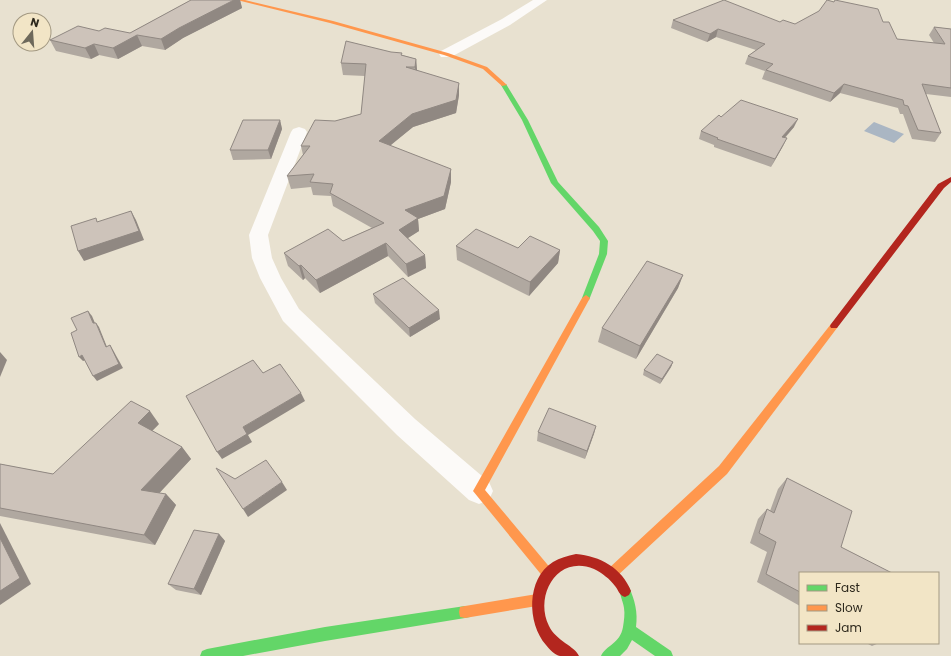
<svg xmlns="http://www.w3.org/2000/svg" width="951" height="656" viewBox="0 0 951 656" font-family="Poppins,sans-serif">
<rect width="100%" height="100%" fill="#e8e1d0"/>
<path fill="#aab6c3" d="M874 122 904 134 894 143 864 131Z"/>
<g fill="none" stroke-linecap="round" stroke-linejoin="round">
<g fill="#fcfaf8" fill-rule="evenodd">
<path d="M533 0H547L510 25 451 57H441L439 54 441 51 502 19Z"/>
<path d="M299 127 305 129 307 132 268 235 272 258 281 278 299 309 415 419 489 482 493 491 489 500 479 504 469 500 397 435 283 321 260 278 252 258 249 235 291 132 293 129Z"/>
</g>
<g fill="#63d668" fill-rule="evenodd">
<path d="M502 84H506L528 120 558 182 599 227 608 241 607 254 589 300 586 301 582 298 599 254 600 241 593 231 551 183 522 120 501 85Z"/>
<path d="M625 585 629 587C635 601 638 612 636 627L671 651 673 656H655L632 640 627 649 620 656H601C606 645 620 644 623 627 624 620 625 614 624 608 623 600 618 593 621 587Z"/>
<path d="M465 606 470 607 471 612 470 617 465 618 325 641 243 656H200L202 651 207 649 325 627Z"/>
</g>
<g fill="#ff974d" fill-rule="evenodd">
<path d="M237 0H245L333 21 448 53 487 67 507 85 502 86 483 69 444 55 330 23Z"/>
<path d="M586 295 590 298 485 490 552 570 554 574 552 578 548 580 544 578 473 491 582 298Z"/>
<path d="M834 323 837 324 838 326 837 328 727 474 616 577 612 579 608 577 606 573 608 569 719 466 831 324Z"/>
<path d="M537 594 541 596 543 600 541 604 537 606 465 618 460 617 459 612 460 607 465 606Z"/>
</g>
<g fill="#b3261e" fill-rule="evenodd">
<path d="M951 177V182L944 188 837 328H831L830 326 831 324 938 184Z"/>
<path d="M576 554C600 556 622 568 631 591L629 595 625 597C619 595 619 591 615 586 610 579 602 573 594 569 557 554 534 596 549 626 556 641 575 646 579 656 573 656 566 656 560 656 555 655 549 649 546 645 527 623 526 579 553 562 560 558 567 556 576 554Z"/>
</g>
</g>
<g fill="#b0a8a0">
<path d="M191 0H240L242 8 183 38 165 50 142 46 118 59 99 55 91 59 56 51 50 40 99 31 130 33Z"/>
<path d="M673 20 780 22 795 24 883 22 897 39 934 43 929 35 934 27 951 29V97L926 94 941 133 935 142 912 139 903 114H900L898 108 840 93 830 102 762 79 765 71 745 64 748 56 756 50 716 37 707 42 671 28Z"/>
<path d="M402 55 416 59 417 70 459 95 456 113 413 127 390 145 451 182 445 209 418 219 419 231 408 238 425 255 426 268 408 277 388 256 320 293 305 278 303 280 288 266 284 253 343 241 372 228 333 206 331 196 313 195 311 187 291 189 287 176 303 155 301 146 335 121 361 114 365 76 343 75 341 63Z"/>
<path d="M721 117 794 127 785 138 783 146 771 167 714 147V145L699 139 701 131Z"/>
<path d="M280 120 282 129 271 159 233 160 230 150Z"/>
<path d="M456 246 518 248 560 250 558 263 529 296 457 260Z"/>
<path d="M683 275 678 288 636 359 598 342 602 328Z"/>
<path d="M373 294 440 319 410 337 375 303Z"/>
<path d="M673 362 671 367 660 384 643 375 644 370Z"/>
<path d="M159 424 152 431 182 447 191 459 159 493 166 494 176 505 155 545 0 516V464L53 474Z"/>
<path d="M596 426 585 459 537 441 538 432Z"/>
<path d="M787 478 800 573V606L757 582 767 552 750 543 758 519 767 509 770 511 778 489Z"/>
<path d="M219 534 225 541 201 595 176 590 168 584Z"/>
<path d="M866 643H879L872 646Z"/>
</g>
<g fill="#908882">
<path d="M234 0H240L242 8 183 38 165 50 161 39 179 28Z"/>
<path d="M718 29 716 37 707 42 710 34Z"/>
<path d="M137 35 142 46 118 59 113 48Z"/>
<path d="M94 44 99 55 91 59 85 48Z"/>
<path d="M416 59 417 70 416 79 415 67Z"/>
<path d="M459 83V95L456 113 413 127 380 154 379 141 412 114Z"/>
<path d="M844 84 840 93 830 102 834 93Z"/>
<path d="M798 119 794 127 778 145 782 137Z"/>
<path d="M280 120 282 129 271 159 268 150Z"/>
<path d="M787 138 783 146 771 167 775 159Z"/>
<path d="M451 169V182L445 209 418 219 419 231 400 243 399 230 405 210Z"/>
<path d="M131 211 136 220 144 240 84 261 78 251Z"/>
<path d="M386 243 388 256 320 293 316 280Z"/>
<path d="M560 250 558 263 529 296 530 282Z"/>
<path d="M425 255 426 268 408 277 406 264Z"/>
<path d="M301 265 305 278 303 280 299 266Z"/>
<path d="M683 275 678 288 636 359 640 346Z"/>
<path d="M439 310 440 319 410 337 409 328Z"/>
<path d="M88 311 92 316 97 328 93 323Z"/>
<path d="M96 323 99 327 109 352 106 347Z"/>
<path d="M110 345 113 350 123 368 97 381 93 376Z"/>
<path d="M0 352 7 360 0 377Z"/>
<path d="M82 355 86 360 83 361 79 357Z"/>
<path d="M673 362 671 367 660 384 662 379Z"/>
<path d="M301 393 305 401 248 435 252 442 222 459 217 452 243 427Z"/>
<path d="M150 411 159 424 148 435 138 423Z"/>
<path d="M596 426 594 434 585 459 587 451Z"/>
<path d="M182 447 191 459 152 501 141 490Z"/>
<path d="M282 482 287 490 248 517 243 509Z"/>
<path d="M166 494 176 505 155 545 144 535Z"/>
<path d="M0 523 31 584 0 605Z"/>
<path d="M219 534 225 541 201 595 194 589Z"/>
</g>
<g fill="#cdc3ba" stroke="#908882">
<path d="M191 0H234L179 28 161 39 137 35 113 48 94 44 85 48 50 40 78 26 99 31 105 28 130 33Z"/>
<path d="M724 0 780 22 783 20 795 24 819 11 827 0 834 2 835 0 878 9 883 22H889L897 39 945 44 934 27 951 29V88L922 84 941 133 918 130 908 106 904 105 903 100 844 84 834 93 766 70 773 64 748 56 765 44 718 29 710 34 673 20Z"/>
<path d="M346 41 391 52 402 53 401 55 416 59 415 67H406L459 83 456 100 412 114 379 141 451 169 444 196 405 210 418 218 399 230 425 255 406 264 386 243 316 280 301 265 299 266 284 253 328 229 343 241 384 223 330 193 333 184 310 182 314 174 287 176 310 146H301L315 120 335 121 361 114 366 64 341 63Z"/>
<path d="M741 100 798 119 782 137 787 138 775 159 717 139 718 138 701 131 719 115 721 117Z"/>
<path d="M243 120H280L268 150H230Z"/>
<path d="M131 211 139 231 78 251 71 226 96 218 97 222Z"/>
<path d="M476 229 518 248 530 236 560 250 530 282 456 246Z"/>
<path d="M647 261 683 275 640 346 602 328Z"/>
<path d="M403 278 439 310 409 328 373 294Z"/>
<path d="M88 311 93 323H96L106 347 110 345 119 364 93 376 82 355 79 357 71 333 77 330 71 318Z"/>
<path d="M657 354 673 362 662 379 644 370Z"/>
<path d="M253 360 263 373 280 364 301 393 243 427 247 434 217 452 186 396Z"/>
<path d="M131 401 150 411 138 423 182 447 141 490 166 494 144 535 0 508V464L53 474Z"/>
<path d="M549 408 596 426 587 451 538 432Z"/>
<path d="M266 460 282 482 243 509 216 468 235 479Z"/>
<path d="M787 478 852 511 841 547 892 573H800V592L766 574 776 542 759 533 767 509 774 513Z"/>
<path d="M194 530 219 534 194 589 168 584Z"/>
<path d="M0 538 20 578 0 591Z"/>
</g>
<rect x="799" y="572" width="140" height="72" fill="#f2e5c6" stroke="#a39982"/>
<rect x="807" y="585" width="20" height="6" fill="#63d668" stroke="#a39982"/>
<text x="835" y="592" font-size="12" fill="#2d281c">Fast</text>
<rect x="807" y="605" width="20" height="6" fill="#ff974d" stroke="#a39982"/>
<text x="835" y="612" font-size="12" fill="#2d281c">Slow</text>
<rect x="807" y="625" width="20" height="6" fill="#b3261e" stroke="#a39982"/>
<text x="835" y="632" font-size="12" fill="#2d281c">Jam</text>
<g transform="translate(32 32) rotate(17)"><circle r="19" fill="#f2e5c6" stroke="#a39982"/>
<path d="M0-3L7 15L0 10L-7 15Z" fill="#6e695b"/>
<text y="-6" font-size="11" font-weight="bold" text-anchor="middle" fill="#2d281c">N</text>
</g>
</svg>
